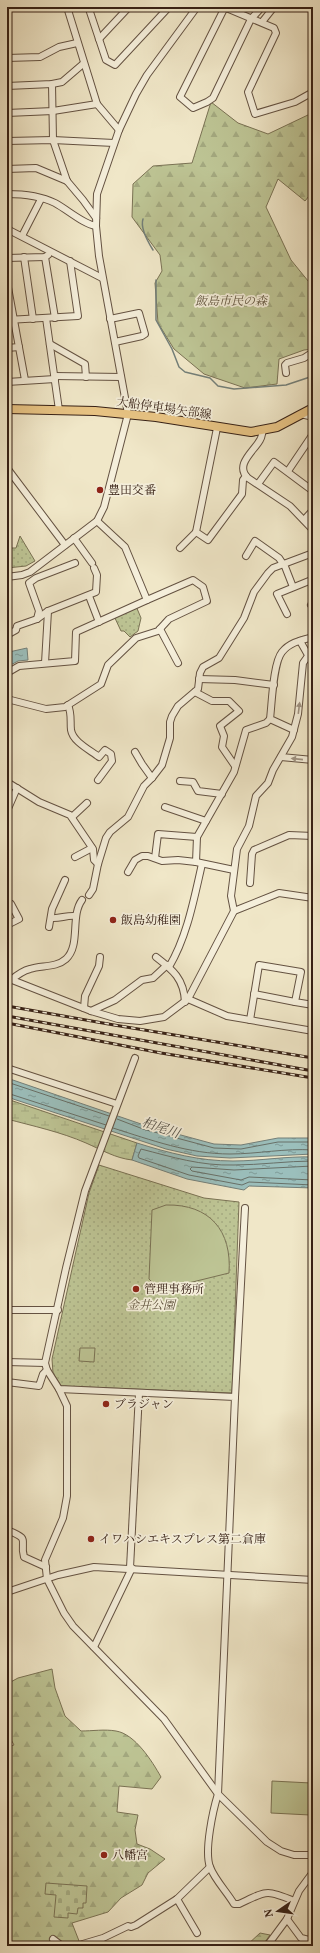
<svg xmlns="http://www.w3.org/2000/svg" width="320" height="1953" viewBox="0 0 320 1953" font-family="Vollkorn,'Noto Serif JP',serif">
<defs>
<pattern id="green-dots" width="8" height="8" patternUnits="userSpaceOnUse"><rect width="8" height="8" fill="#bdc494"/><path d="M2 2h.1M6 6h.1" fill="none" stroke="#a3a87f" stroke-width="1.8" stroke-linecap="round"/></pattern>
<pattern id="forest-firs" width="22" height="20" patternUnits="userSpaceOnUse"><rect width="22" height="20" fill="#bdc494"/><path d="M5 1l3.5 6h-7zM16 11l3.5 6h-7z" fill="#a3a87f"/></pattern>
<pattern id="wetland-marsh" width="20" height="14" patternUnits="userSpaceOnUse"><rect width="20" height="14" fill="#bdc494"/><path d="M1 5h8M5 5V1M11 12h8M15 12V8" fill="none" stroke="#a3a87f"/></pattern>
<pattern id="cemetery-stones" width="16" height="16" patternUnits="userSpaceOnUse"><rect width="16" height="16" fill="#bdc494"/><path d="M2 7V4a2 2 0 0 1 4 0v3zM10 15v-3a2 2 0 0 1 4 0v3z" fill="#a3a87f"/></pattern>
<pattern id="water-ripples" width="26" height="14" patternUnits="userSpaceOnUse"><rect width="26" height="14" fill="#9bbfbc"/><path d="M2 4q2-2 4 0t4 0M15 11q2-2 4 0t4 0" fill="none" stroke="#7f9b98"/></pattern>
</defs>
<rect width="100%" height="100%" fill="#f0e7c8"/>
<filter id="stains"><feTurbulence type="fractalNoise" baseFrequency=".005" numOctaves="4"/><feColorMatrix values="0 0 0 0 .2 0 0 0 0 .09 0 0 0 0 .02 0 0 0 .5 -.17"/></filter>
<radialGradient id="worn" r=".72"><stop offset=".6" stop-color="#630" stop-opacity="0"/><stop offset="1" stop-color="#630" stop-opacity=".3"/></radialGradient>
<g fill="url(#green-dots)" stroke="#7a7254">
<path d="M20 536 35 561 26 566 7 568V548H16Z"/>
<path d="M136 606 141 618 138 631 130 637 124 631H121L114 616Z"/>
<path d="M99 1165 204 1198 239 1202 232 1393 61 1386 53 1373 52 1359 89 1193Z"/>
</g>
<g fill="url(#forest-firs)" stroke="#7a7254">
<path d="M211 102 238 123 268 134 310 114 313 118V191L305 201 278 179 266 207 291 260 313 287V349L304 350 279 359 277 384 245 388 204 374 174 349 158 323 155 283 162 271 160 255 132 217 133 184 153 166 192 163Z"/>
<path d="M52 1669 55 1688 65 1716 81 1731C92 1731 105 1729 116 1731 135 1734 152 1761 161 1777L152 1789 119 1786 117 1812 138 1815 135 1830 137 1844 150 1849 165 1859 148 1873 142 1885 121 1898 108 1912 72 1923 81 1946H7V1747L14 1745 7 1732V1684L18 1678Z"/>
<path d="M260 1933 270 1935 262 1946H246Z"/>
</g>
<path fill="url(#wetland-marsh)" stroke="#7a7254" d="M7 1099 137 1143 132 1160C115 1158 102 1150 86 1143 61 1132 33 1126 7 1119Z"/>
<path fill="url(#cemetery-stones)" stroke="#7a7254" d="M46 1883 87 1886 86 1903H83V1908H78L77 1914 68 1913V1918L54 1917 56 1895 45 1894Z"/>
<g fill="#bdc494" stroke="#7a7254">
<path d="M166 1205C210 1204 232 1231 229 1273L160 1290 149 1279 152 1210Z"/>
<path d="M80 1348H95L94 1362 79 1361Z"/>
<path d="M272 1781 311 1783 310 1815 271 1813Z"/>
</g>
<g fill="url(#water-ripples)" stroke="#737f79">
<path d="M27 648 28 660 18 661 7 667V655L9 652Z"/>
<path d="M7 1078 144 1125 214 1144 241 1145 278 1138H313V1154L230 1158 197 1156 166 1149 7 1097Z"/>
<path d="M137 1143C169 1153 199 1161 233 1161 260 1161 286 1156 313 1157V1188L249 1186 244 1190 187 1179 132 1160Z"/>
</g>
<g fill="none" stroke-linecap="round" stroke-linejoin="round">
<g stroke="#687068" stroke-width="1">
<path d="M7 1082 109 1116"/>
<path d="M7 1093 106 1125"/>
<path d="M117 1119 143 1129 214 1148 241 1149 278 1142H313"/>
<path d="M113 1128C151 1140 189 1154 230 1154 258 1154 285 1148 313 1150"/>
<path d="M313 1161C287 1161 260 1165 234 1165 201 1166 172 1157 141 1149L138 1156 139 1158 189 1175 242 1185 249 1182 313 1185"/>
<path d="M313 1166 234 1170 192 1167 190 1169 192 1171 241 1180 249 1177 313 1180"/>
</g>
<g stroke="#737f79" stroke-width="1.5">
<path d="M143 219C140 228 148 242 153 250"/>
<path d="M156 280V320L172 349 179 367 185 372 210 378 218 386 234 389 286 385 313 376"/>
</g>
<g stroke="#645242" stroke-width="8">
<g id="minor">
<path d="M67 7 97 104 119 130"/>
<path d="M90 7 89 9 106 60 115 65 169 7"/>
<path d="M224 7 274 28 276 33 248 92 255 114 295 102 313 92"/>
<path d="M225 7 180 97 193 108 207 102 213 98 251 19 262 7"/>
<path d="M262 22 274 7"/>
<path d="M99 39 129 7"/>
<path d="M7 58 40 57 59 47 77 43"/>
<path d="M52 84 53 140 67 181 83 200 96 218"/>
<path d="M7 86 52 84 62 82 83 64"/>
<path d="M7 113 53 111 97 104"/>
<path d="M7 141 53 140 114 143"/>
<path d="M7 169 36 168 67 181"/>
<path d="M7 194C23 194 41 196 55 203 68 210 83 224 96 226"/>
<path d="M7 229 102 278"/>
<path d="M22 236 41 199"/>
<path d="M24 257 33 319"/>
<path d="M45 257 55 318"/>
<path d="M7 258 45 257 48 255"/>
<path d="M7 282 25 380"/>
<path d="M46 318 59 410"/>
<path d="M110 319 139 313 145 334 142 336 115 342"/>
<path d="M7 320 78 316 70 261"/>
<path d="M50 344 85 364 86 377"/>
<path d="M7 348 19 347"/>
<path d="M286 373 285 365 287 363 304 358 313 352"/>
<path d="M55 376 121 377"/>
<path d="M7 382 55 379"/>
<path d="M301 414 313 417"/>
<path d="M217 428 196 532 208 540 242 494 243 480 246 476"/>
<path d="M263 430C262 433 262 437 260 440 254 451 234 465 248 478L290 506 313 530"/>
<path d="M7 468 65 545"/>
<path d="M288 471 313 434"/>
<path d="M258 484 274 462 313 491"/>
<path d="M304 520 313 510"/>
<path d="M74 538 92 563"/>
<path d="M180 548 196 532"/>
<path d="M246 556 255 541 279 558 283 564"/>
<path d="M284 564 293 587"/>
<path d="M7 577 22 575 30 572 97 521 104 507 128 414 99 256 96 226 97 194 119 130 136 94 147 75 197 7"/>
<path d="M89 596 99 622"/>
<path d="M311 605 313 607"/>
<path d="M287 614 277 594 309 581"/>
<path d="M37 619 39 611 29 583 36 578 75 563"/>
<path d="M160 629 178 663"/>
<path d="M7 635 16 630 17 626 37 619 48 611 96 592 97 575 94 568"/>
<path d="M300 641 308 655"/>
<path d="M45 663 48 611"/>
<path d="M7 673 19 666 75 661 76 632 147 600"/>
<path d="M199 679 235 680 274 685"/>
<path d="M195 692 212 701H229L239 711 220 726 224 736 222 747 235 766"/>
<path d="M7 699 46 709 65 707 101 684 108 665 136 638 158 631 169 619 207 601 203 587 193 580 147 600 125 547 97 521"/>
<path d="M68 705C72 714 70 721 71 730 73 742 90 750 99 757L105 750 111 754 112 761 98 780"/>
<path d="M294 730 270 719C272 703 273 663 282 652 290 642 302 640 313 637"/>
<path d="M135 752 142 764 152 778"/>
<path d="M281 757 313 760"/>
<path d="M180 781 193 782 198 791 222 794"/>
<path d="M7 782 39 802 70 815 93 849 94 860 98 864"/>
<path d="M165 807 206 821"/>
<path d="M7 811 17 788"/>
<path d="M72 817 87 803"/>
<path d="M75 857 92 848"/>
<path d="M155 858 158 834 197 837"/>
<path d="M196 862 197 837 234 772 246 730 266 723 270 719"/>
<path d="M128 872 135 860 142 856H148L162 861 178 860 196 862 234 870"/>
<path d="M250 883 252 854 254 850 289 835 313 836"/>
<path d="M89 895 93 889 98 864 106 838 110 832 128 817 144 786 152 778 162 765 170 738V722L172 716 178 706 198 689 200 673 203 667 219 658 244 618 254 592 268 573 273 568 313 553"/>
<path d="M234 911 279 893 313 898"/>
<path d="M51 918C60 919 66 915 76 916"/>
<path d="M7 925 19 919 11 904"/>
<path d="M49 927 52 909 65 880"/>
<path d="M156 957C173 970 184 979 185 1002"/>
<path d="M169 967C187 937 194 899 202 864"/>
<path d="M7 978 91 1011 118 1019 140 1021 164 1017 188 999 234 911 231 896 237 849 249 826 256 796 268 783 273 770 292 737 298 714 303 663 313 649"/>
<path d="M11 980C17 975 22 971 30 969 41 965 56 968 66 959 81 945 70 916 82 900"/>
<path d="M254 994 295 1002"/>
<path d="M188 999 227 1016 313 1031"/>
<path d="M84 1008 85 996 99 966 100 957"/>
<path d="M91 1011 115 1000 142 980 153 978 167 965"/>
<path d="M250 1020 259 965 301 972 295 1002 313 1005"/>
<path d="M135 1058 85 1191 66 1268 45 1363 47 1370 59 1389 235 1397 218 1794C213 1810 204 1851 210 1867 215 1880 227 1892 234 1904H239C267 1891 265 1889 294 1901"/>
<path d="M7 1068 117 1104"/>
<path d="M7 1310H58"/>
<path d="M7 1362 45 1363"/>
<path d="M7 1382 39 1386 43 1374 47 1370"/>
<path d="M59 1389 67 1406V1496L63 1518 45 1560 47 1579 64 1613 73 1626 164 1719 218 1794 267 1842 281 1851 294 1855H313"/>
<path d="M235 1397 245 1208"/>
<path d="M7 1530C32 1540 19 1539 24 1557L46 1567"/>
<path d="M130 1568 139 1393"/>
<path d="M7 1592 58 1575 94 1567 313 1580"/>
<path d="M94 1647 132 1568"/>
<path d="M177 1899 197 1933"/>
<path d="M287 1919 301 1938 313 1941"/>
<path d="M53 1939 62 1946"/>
<path d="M76 1946 103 1938 128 1926 131 1927 136 1925 177 1899 210 1867"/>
<path d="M267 1946 287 1919 299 1891 313 1872"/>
</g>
</g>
<g stroke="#362015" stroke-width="10">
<path id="major" d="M7 409 95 411 156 417 251 432 277 427 313 408"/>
</g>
<use href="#minor" stroke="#f5efdb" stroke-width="6"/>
<use href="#major" stroke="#e8c484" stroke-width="8"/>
<g stroke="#362015" stroke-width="3">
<g id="rail">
<path d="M7 1006 114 1025 313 1058"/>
<path d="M7 1016 313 1071"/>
<path d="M7 1023 161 1053 313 1078"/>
</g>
</g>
<use href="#rail" stroke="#f5efdb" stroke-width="1.5" stroke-dasharray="4.5" stroke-linecap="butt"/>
</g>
<defs><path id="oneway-solid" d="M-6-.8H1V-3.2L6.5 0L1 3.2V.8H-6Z"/></defs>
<g fill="#9f9282">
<use href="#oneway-solid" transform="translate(299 708) rotate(-83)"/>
<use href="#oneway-solid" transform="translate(297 759) rotate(-174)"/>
</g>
<g fill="#8f2418" stroke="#f5efdb" stroke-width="1.5">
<circle cx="100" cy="490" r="4"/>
<circle cx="113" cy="920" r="4"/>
<circle cx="136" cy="1289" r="4"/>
<circle cx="106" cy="1404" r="4"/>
<circle cx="91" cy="1539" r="4"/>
<circle cx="104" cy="1855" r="4"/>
</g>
<g text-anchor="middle" stroke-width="3.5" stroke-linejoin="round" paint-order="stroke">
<g font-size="12" font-style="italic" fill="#5e513b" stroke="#f5efdb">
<text x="231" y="305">飯島市民の森</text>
<text x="151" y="1309">金井公園</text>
</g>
<g font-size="12" fill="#362015" stroke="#f5efdb">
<text transform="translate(164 408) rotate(8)" y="4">大船停車場矢部線</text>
</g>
<g font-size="12" fill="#362015" stroke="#f5efdb" text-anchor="start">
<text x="108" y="494">豊田交番</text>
<text x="121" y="924">飯島幼稚園</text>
<text x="144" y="1293">管理事務所</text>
<text x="114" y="1408">ブラジャン</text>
<text x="99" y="1543">イワハシエキスプレス第二倉庫</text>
<text x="112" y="1859">八幡宮</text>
</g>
<g font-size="13" font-style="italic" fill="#545047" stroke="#f5efdb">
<text transform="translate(161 1127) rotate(19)" y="5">柏尾川</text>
</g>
</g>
<rect width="320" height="1953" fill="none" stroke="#f0e7c8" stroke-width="24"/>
<rect x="8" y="8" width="304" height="1937" fill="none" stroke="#362015" stroke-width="2"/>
<rect x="12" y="12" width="296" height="1929" fill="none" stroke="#362015"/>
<g transform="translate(278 1911) rotate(257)" stroke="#f5efdb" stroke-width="3" paint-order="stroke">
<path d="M0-3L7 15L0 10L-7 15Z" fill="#362015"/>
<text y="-6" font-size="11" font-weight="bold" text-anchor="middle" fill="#362015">N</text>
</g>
<rect width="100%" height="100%" filter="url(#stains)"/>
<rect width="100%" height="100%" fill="url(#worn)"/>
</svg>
